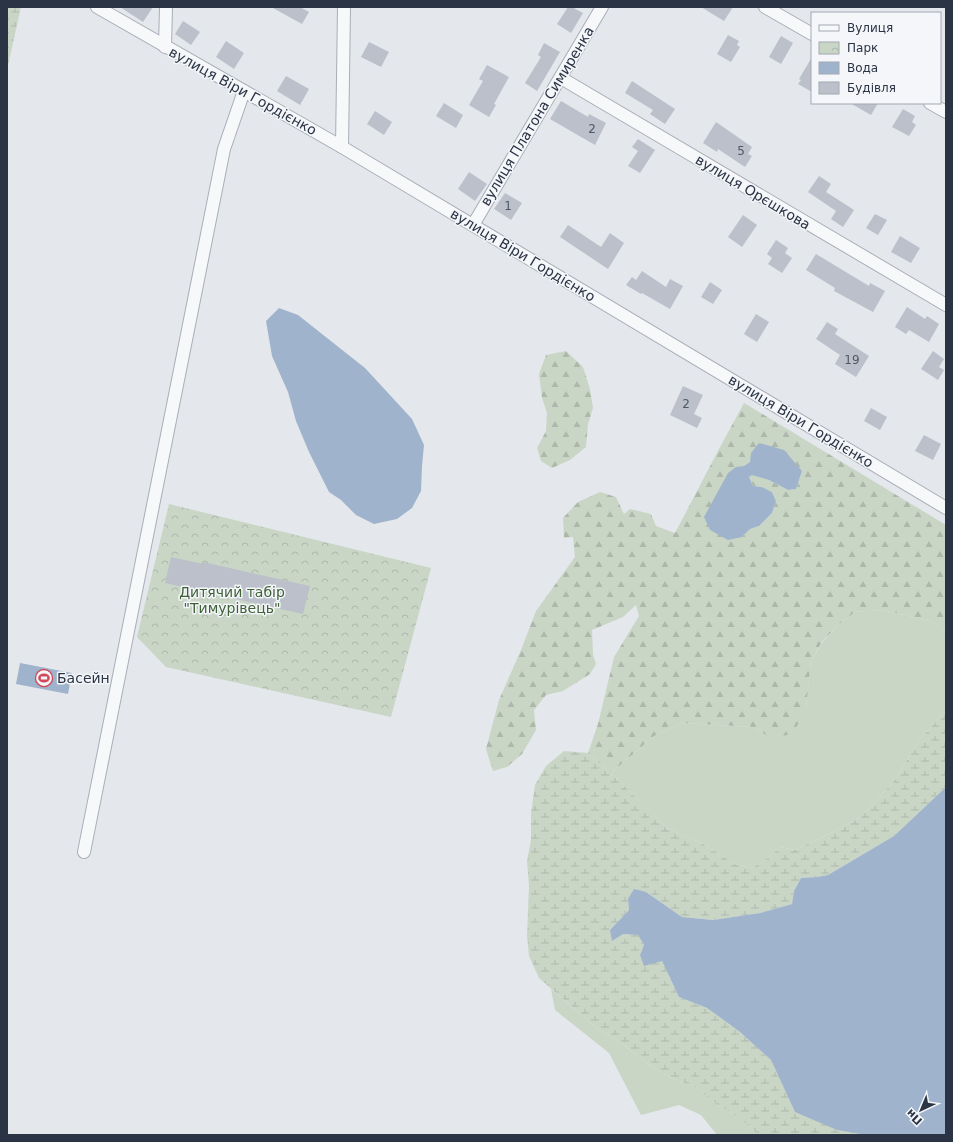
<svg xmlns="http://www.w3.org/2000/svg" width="953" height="1142" viewBox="0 0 953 1142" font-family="'DejaVu Sans',sans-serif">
<defs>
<pattern id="forest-firs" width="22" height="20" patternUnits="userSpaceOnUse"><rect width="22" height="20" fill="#c9d6c5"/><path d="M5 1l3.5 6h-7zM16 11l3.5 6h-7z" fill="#adb8ab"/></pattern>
<pattern id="wetland-marsh" width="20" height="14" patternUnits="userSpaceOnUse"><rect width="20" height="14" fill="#c9d6c5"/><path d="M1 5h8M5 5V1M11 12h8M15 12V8" fill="none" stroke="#adb8ab"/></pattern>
<pattern id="park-crowns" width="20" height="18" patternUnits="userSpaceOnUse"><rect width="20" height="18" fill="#c9d6c5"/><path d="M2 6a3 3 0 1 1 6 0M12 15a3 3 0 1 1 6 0" fill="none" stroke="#adb8ab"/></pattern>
</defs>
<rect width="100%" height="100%" fill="#e4e7ec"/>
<g fill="#c9d6c5">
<path d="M883 610 930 621 946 631V713L943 714 919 740 895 780 861 817 839 829 795 850 781 847 765 860 752 868 734 864 718 853 701 843 667 828 611 773 654 736 682 723 754 727 770 738 806 709 811 661 822 643 838 625 855 612Z"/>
<path d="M551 989 595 1027 619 1041 648 1064 671 1078 696 1087 716 1104 741 1119 758 1135H717L701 1115 679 1105 641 1115 609 1053 555 1010Z"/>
</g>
<g fill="url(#forest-firs)" fill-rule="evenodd">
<path d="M566 351 583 367 590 389 593 408 588 424 586 447 570 460 552 468 541 461 537 448 546 431 547 413 542 398 539 374 546 355Z"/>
<path d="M744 403 946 525V631L930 621 883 610 855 612 838 625 822 642 811 661 806 709 797 726 787 735 770 738 754 727 682 723 654 736 611 773 588 753 598 724 614 657 639 616 636 605 623 617 592 630 593 655 596 664 590 674 563 691 546 695 534 710 536 730 522 754 507 767 493 771 486 749 499 700 521 650 536 611 575 557 573 537 564 538 563 518 578 502 600 492 616 497 624 514 630 509 651 514 656 526 675 533 719 449ZM752 453 802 471 796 489 788 490 769 480 752 474 749 477 753 486 762 487 772 492 776 501 772 513 759 526 750 529 742 537 744 466 750 462Z"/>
</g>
<g fill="url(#wetland-marsh)">
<path d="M7 7H21L7 70Z"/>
<path d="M946 713V787L894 836 828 875 817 877 801 878 794 891 792 904 760 913 713 920 682 917 646 892 628 899 629 910 610 930 623 934 638 935 644 945 640 955 662 961 679 997 707 1008 740 1032 771 1060 795 1112 867 1135H758L741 1119 716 1104 696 1087 671 1078 648 1064 619 1041 595 1027 539 978 529 956 527 936 529 886 527 861 531 840V813L535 785 546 766 564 751 588 753 611 773 667 828 701 843 718 853 734 864 752 868 765 860 781 847 795 850 839 829 861 817 895 780 919 740 943 714Z"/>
</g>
<path fill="url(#park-crowns)" d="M169 504 431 568 391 717 166 667 137 637Z"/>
<g fill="#9fb4cc">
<path d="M279 308 298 315 365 368 412 419 424 445 422 466 421 491 412 508 397 519 374 524 356 515 341 500 329 492 309 452 296 421 288 392 272 356 266 321Z"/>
<path d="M759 443 784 450 802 471 796 489 788 490 769 480 752 475 749 477 753 486 762 487 772 492 776 501 772 513 759 526 750 529 742 537 728 540 710 530 704 517 728 473 736 467 744 466 750 462 751 453Z"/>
<path d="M20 663 72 673 68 694 16 684Z"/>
<path d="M946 787V1135H867L837 1130 795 1112 771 1060 740 1032 707 1008 679 997 662 961 644 966 640 955 644 945 638 935 623 934 612 941 610 930 629 910 628 899 634 889 646 892 682 917 713 920 760 913 792 904 794 891 801 878 817 877 828 875 894 836Z"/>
</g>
<g fill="#bbc0ca">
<path d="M120 7H153L143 22Z"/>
<path d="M271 7H300L309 12 302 24Z"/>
<path d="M568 7H572L583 13 571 33 557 24Z"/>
<path d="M701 7H733L724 21Z"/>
<path d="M183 21 200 32 191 45 175 34Z"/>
<path d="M728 35 739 41 737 45 740 47 731 62 717 54Z"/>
<path d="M781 36 793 43 781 64 769 57Z"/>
<path d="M226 41 244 53 234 69 216 57Z"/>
<path d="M369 42 389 52 381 67 361 57Z"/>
<path d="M544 43 560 52 537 91 525 83 541 57 538 55Z"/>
<path d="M812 57V92L798 84 801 80 799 79Z"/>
<path d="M487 65 509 77 494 104 496 105 489 117 469 105 483 81 479 79Z"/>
<path d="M286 76 309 89 300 105 277 91Z"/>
<path d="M632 81 675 109 665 124 650 114 653 110 625 93Z"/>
<path d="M561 101 588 117 589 114 606 123 595 145 550 119Z"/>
<path d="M444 103 463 115 456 128 436 116Z"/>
<path d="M850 103H878L871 115Z"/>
<path d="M903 109 915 116 912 122 916 125 909 136 892 127Z"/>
<path d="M375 111 392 122 384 135 367 124Z"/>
<path d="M716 122 752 147 748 154 752 156 745 167 718 149 717 152 703 143Z"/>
<path d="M638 139 655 150 640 173 628 166 638 151 632 147Z"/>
<path d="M469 172 487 184 475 201 458 189Z"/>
<path d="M819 176 831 184 826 192 854 210 843 227 831 219 836 211 808 192Z"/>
<path d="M505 193 522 203 511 220 494 209Z"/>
<path d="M875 214 887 220 878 235 866 228Z"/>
<path d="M743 215 757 225 742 247 728 237Z"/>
<path d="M568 225 601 247 610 233 624 243 608 269 560 237Z"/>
<path d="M900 236 920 248 911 263 891 252Z"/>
<path d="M776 240 788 248 785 253 792 258 782 273 768 264 772 258 767 254Z"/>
<path d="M816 254 869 286 870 283 885 291 873 312 834 291 835 288 806 270Z"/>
<path d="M642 271 666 287 670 279 683 286 670 309 642 293 641 294 626 285 632 277 636 280Z"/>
<path d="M710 282 722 290 713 304 701 297Z"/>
<path d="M907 307 925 319 927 316 939 324 929 342 909 330 906 334 895 327Z"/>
<path d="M756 314 769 322 757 342 744 334Z"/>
<path d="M827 322 838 329 835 334 869 356 856 377 835 364 840 355 816 339Z"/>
<path d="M933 351 944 359 939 367 944 370 938 380 921 369Z"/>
<path d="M683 386 703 395 694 414 702 418 697 428 670 415Z"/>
<path d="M871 408 887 417 880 430 864 421Z"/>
<path d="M924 435 941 444 933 460 915 451Z"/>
<path d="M171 557 203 564V562L310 586 303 614 165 583Z"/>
</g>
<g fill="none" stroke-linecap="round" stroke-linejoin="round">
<g stroke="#a9aeb7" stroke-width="14">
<g id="minor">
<path d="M97 7 342 147 946 508"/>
<path d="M765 7 812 34"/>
<path d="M165 47 166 7"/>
<path d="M561 78 946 305"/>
<path d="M930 103 946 112"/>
<path d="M342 147 344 7"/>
<path d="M473 225 602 7"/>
<path d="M84 852 224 149 244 91"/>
</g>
</g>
<use href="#minor" stroke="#f7f8fa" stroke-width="12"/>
</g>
<defs>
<g id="stadium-ring" transform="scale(0.9)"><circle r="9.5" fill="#f4f6f9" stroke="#d1495b" stroke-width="1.5"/><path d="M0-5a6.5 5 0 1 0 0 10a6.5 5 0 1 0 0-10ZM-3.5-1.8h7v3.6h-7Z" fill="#d1495b"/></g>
</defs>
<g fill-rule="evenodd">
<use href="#stadium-ring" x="44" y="678"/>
</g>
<g text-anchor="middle" stroke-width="3" stroke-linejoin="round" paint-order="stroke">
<g font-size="12" fill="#4f5766">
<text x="592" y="133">2</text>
<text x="741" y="155">5</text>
<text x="508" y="210">1</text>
<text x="852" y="364">19</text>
<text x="686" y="408">2</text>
</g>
<g font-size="14" fill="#2b3445" stroke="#f4f6f9">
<text transform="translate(243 91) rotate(29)" y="5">вулиця Віри Гордієнко</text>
<text transform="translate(537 116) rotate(-59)" y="5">вулиця Платона Симиренка</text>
<text transform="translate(753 192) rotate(31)" y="5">вулиця Орєшкова</text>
<text transform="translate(523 255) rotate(31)" y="5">вулиця Віри Гордієнко</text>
<text transform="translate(801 421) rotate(31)" y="5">вулиця Віри Гордієнко</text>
</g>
<g font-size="14" fill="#3f6138" stroke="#f4f6f9">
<text x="232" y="597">Дитячий табір<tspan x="232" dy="16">"Тимурівець"</tspan></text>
</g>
<g font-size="14" fill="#2b3445" stroke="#f4f6f9" text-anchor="start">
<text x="57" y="683">Басейн</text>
</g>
</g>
<rect width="953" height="1142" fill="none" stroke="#2b3445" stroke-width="16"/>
<rect x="811" y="12" width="130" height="92" fill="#f4f6f9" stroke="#a4a8b1"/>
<rect x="819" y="25" width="20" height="6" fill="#f7f8fa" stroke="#a4a8b1"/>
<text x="847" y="32" font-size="12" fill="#2b3445">Вулиця</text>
<rect x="819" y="42" width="20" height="12" fill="url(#park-crowns)" stroke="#a4a8b1"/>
<text x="847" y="52" font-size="12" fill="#2b3445">Парк</text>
<rect x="819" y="62" width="20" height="12" fill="#9fb4cc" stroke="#a4a8b1"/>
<text x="847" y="72" font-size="12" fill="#2b3445">Вода</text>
<rect x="819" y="82" width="20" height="12" fill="#bbc0ca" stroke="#a4a8b1"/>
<text x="847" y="92" font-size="12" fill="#2b3445">Будівля</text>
<g transform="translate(921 1110) rotate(224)" stroke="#f4f6f9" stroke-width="3" paint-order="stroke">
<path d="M0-3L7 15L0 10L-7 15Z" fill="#2b3445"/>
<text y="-6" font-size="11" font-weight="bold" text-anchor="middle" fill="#2b3445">Пн</text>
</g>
</svg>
